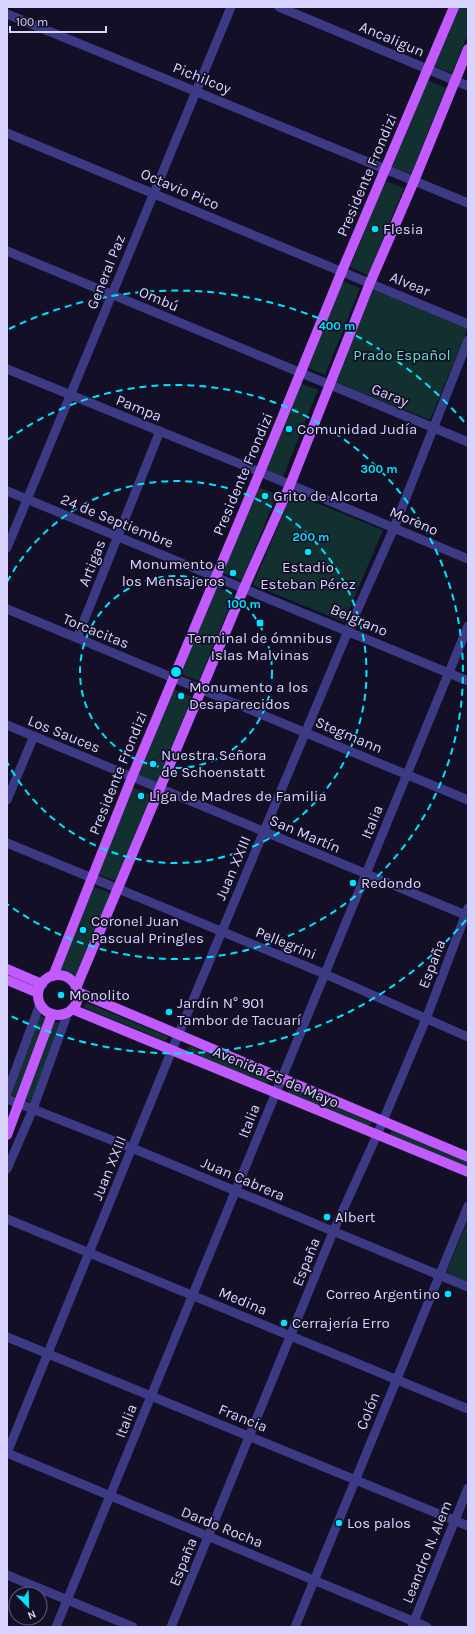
<svg xmlns="http://www.w3.org/2000/svg" width="475" height="1634" viewBox="0 0 475 1634" font-family="Karla,sans-serif">
<rect width="100%" height="100%" fill="#130f26"/>
<g fill="#12302f">
<path d="M458 7H468V34L452 73 434 66Z"/>
<path d="M428 80 446 88 411 174 392 167Z"/>
<path d="M385 181 404 188 368 275 350 267Z"/>
<path d="M342 281 360 288 325 375 307 367Z"/>
<path d="M373 290 468 328 430 420 335 382Z"/>
<path d="M300 383 318 390 283 477 265 469Z"/>
<path d="M258 487 277 494 242 581 223 573Z"/>
<path d="M292 493 383 530 344 622 253 585Z"/>
<path d="M215 587 234 595 199 681 180 674Z"/>
<path d="M173 689 192 697 157 783 138 776Z"/>
<path d="M132 787 151 795 116 881 97 874Z"/>
<path d="M92 886 111 893 75 980 57 972Z"/>
<path d="M87 1003 167 1036 168 1038 165 1041 85 1008 84 1006Z"/>
<path d="M40 1016 46 1018 17 1097 11 1095Z"/>
<path d="M53 1021 59 1023 31 1102 24 1100Z"/>
<path d="M190 1046 269 1079 271 1081 267 1084 187 1051V1049Z"/>
<path d="M291 1088 370 1121 372 1123 368 1126 288 1093V1091Z"/>
<path d="M393 1130 468 1161V1167L391 1135 390 1133Z"/>
<path d="M468 1220V1284L446 1273Z"/>
</g>
<g fill="none" stroke-linecap="round" stroke-linejoin="round">
<g stroke="#3d3a85" stroke-width="9">
<path d="M279 7 468 86"/>
<path d="M7 14 468 203"/>
<path d="M7 133 468 324"/>
<path d="M7 251 468 442"/>
<path d="M7 369 260 472 468 559"/>
<path d="M7 491 468 681"/>
<path d="M7 548 231 7"/>
<path d="M7 609 468 800"/>
<path d="M77 638 160 431"/>
<path d="M7 725 468 916"/>
<path d="M7 800 34 736"/>
<path d="M7 843 325 974 468 1037"/>
<path d="M7 1093 40 1004"/>
<path d="M7 1099 132 1148 468 1287"/>
<path d="M7 1169 33 1109 68 1012"/>
<path d="M7 1219 468 1409"/>
<path d="M7 1337 468 1526"/>
<path d="M7 1453 172 1050 348 631 394 528 468 340"/>
<path d="M7 1453 427 1627"/>
<path d="M7 1575 133 1627"/>
<path d="M412 1626 468 1488"/>
<path d="M56 1627 468 626"/>
<path d="M171 1627 333 1232 377 1135 426 1019 468 908"/>
<path d="M295 1627 468 1206"/>
</g>
<g stroke="#c25bff" stroke-width="10">
<path d="M7 969 42 984"/>
<circle cx="58" cy="995" r="20"/>
<path d="M53 976 132 777 260 472 342 271 454 7"/>
<path d="M7 980 38 993"/>
<path d="M76 988 244 588 290 485 370 283 414 181 468 49"/>
<path d="M78 992 468 1157"/>
<path d="M72 1009 468 1172"/>
<path d="M7 1135 52 1014"/>
</g>
</g>
<g fill="none" stroke="#00e5ff" stroke-width="2" stroke-dasharray="7 5">
<circle cx="176" cy="672" r="96"/>
<path d="M7 582A191 191 0 1 1 7 762"/>
<path d="M7 440A287 287 0 1 1 7 904"/>
<path d="M466 920A382 382 0 0 1 9 1015M9 329A382 382 0 0 1 466 424"/>
</g>
<g fill="#00e5ff" stroke="#130f26" stroke-width="1.5">
<circle cx="375" cy="229" r="4"/>
<circle cx="289" cy="429" r="4"/>
<circle cx="265" cy="496" r="4"/>
<circle cx="308" cy="552" r="4"/>
<circle cx="233" cy="573" r="4"/>
<rect x="256" y="619" width="8" height="8" rx="2"/>
<circle cx="181" cy="696" r="4"/>
<circle cx="153" cy="764" r="4"/>
<circle cx="141" cy="796" r="4"/>
<circle cx="353" cy="883" r="4"/>
<circle cx="83" cy="930" r="4"/>
<circle cx="61" cy="995" r="4"/>
<circle cx="169" cy="1012" r="4"/>
<circle cx="327" cy="1217" r="4"/>
<circle cx="448" cy="1294" r="4"/>
<circle cx="284" cy="1323" r="4"/>
<circle cx="339" cy="1523" r="4"/>
</g>
<g text-anchor="middle" stroke-width="3.5" stroke-linejoin="round" paint-order="stroke">
<g font-size="15" fill="#d9d4ff" stroke="#130f26">
<text transform="translate(392 39) rotate(23)" y="5">Ancaligun</text>
<text transform="translate(202 78) rotate(22)" y="5">Pichilcoy</text>
<text transform="translate(367 175) rotate(-67)" y="5">Presidente Frondizi</text>
<text transform="translate(180 189) rotate(23)" y="5">Octavio Pico</text>
<text transform="translate(106 272) rotate(-68)" y="5">General Paz</text>
<text transform="translate(410 284) rotate(22)" y="5">Alvear</text>
<text transform="translate(159 299) rotate(23)" y="5">Ombú</text>
<text transform="translate(390 395) rotate(22)" y="5">Garay</text>
<text transform="translate(139 408) rotate(22)" y="5">Pampa</text>
<text transform="translate(243 474) rotate(-67)" y="5">Presidente Frondizi</text>
<text transform="translate(117 521) rotate(22)" y="5">24 de Septiembre</text>
<text transform="translate(414 521) rotate(23)" y="5">Moreno</text>
<text transform="translate(92 563) rotate(-68)" y="5">Artigas</text>
<text transform="translate(359 620) rotate(23)" y="5">Belgrano</text>
<text transform="translate(96 631) rotate(22)" y="5">Torcacitas</text>
<text transform="translate(64 734) rotate(22)" y="5">Los Sauces</text>
<text transform="translate(349 735) rotate(23)" y="5">Stegmann</text>
<text transform="translate(118 773) rotate(-68)" y="5">Presidente Frondizi</text>
<text transform="translate(372 822) rotate(-68)" y="5">Italia</text>
<text transform="translate(305 834) rotate(23)" y="5">San Martín</text>
<text transform="translate(233 868) rotate(-67)" y="5">Juan XXIII</text>
<text transform="translate(286 943) rotate(22)" y="5">Pellegrini</text>
<text transform="translate(432 964) rotate(-69)" y="5">España</text>
<text transform="translate(276 1077) rotate(23)" y="5">Avenida 25 de Mayo</text>
<text transform="translate(249 1121) rotate(-68)" y="5">Italia</text>
<text transform="translate(109 1168) rotate(-68)" y="5">Juan XXIII</text>
<text transform="translate(243 1179) rotate(23)" y="5">Juan Cabrera</text>
<text transform="translate(306 1262) rotate(-68)" y="5">España</text>
<text transform="translate(243 1301) rotate(23)" y="5">Medina</text>
<text transform="translate(368 1411) rotate(-68)" y="5">Colón</text>
<text transform="translate(243 1418) rotate(22)" y="5">Francia</text>
<text transform="translate(126 1421) rotate(-68)" y="5">Italia</text>
<text transform="translate(222 1527) rotate(22)" y="5">Dardo Rocha</text>
<text transform="translate(427 1552) rotate(-68)" y="5">Leandro N. Alem</text>
<text transform="translate(183 1562) rotate(-68)" y="5">España</text>
</g>
<g font-size="15" fill="#d9d4ff" stroke="#130f26" text-anchor="start">
<text x="383" y="234">Flesia</text>
<text x="297" y="434">Comunidad Judía</text>
<text x="273" y="501">Grito de Alcorta</text>
<text x="225" y="569" text-anchor="end">Monumento a<tspan x="225" dy="17">los Mensajeros</tspan></text>
<text x="308" y="572" text-anchor="middle">Estadio<tspan x="308" dy="17">Esteban Pérez</tspan></text>
<text x="260" y="643" text-anchor="middle">Terminal de ómnibus<tspan x="260" dy="17">Islas Malvinas</tspan></text>
<text x="189" y="692">Monumento a los<tspan x="189" dy="17">Desaparecidos</tspan></text>
<text x="161" y="760">Nuestra Señora<tspan x="161" dy="17">de Schoenstatt</tspan></text>
<text x="149" y="801">Liga de Madres de Familia</text>
<text x="361" y="888">Redondo</text>
<text x="91" y="926">Coronel Juan<tspan x="91" dy="17">Pascual Pringles</tspan></text>
<text x="69" y="1000">Monolito</text>
<text x="177" y="1008">Jardín N° 901<tspan x="177" dy="17">Tambor de Tacuarí</tspan></text>
<text x="335" y="1222">Albert</text>
<text x="440" y="1299" text-anchor="end">Correo Argentino</text>
<text x="292" y="1328">Cerrajería Erro</text>
<text x="347" y="1528">Los palos</text>
</g>
<g font-size="15" fill="#5fe0c0" stroke="#130f26">
<text x="402" y="360">Prado Español</text>
</g>
</g>
<circle cx="176" cy="672" r="6" fill="#00e5ff" stroke="#130f26" stroke-width="2"/>
<g font-size="12" text-anchor="middle" font-weight="bold" fill="#00e5ff" stroke="#130f26" stroke-width="3.5" stroke-linejoin="round" paint-order="stroke">
<text x="337" y="330">400 m</text>
<text x="379" y="473">300 m</text>
<text x="311" y="541">200 m</text>
<text x="244" y="608">100 m</text>
</g>
<rect width="475" height="1634" fill="none" stroke="#d9d4ff" stroke-width="16"/>
<g transform="translate(28 1606) rotate(157)"><circle r="19" fill="#130f26" stroke="#625e7d"/>
<path d="M0-3L7 15L0 10L-7 15Z" fill="#00e5ff"/>
<text y="-6" font-size="11" font-weight="bold" text-anchor="middle" fill="#d9d4ff">N</text>
</g>
<path d="M10 26v6h96v-6" fill="none" stroke="#d9d4ff" stroke-width="2"/>
<text x="16" y="26" font-size="12" fill="#d9d4ff" stroke="#130f26" stroke-width="3" paint-order="stroke">100 m</text>
</svg>
